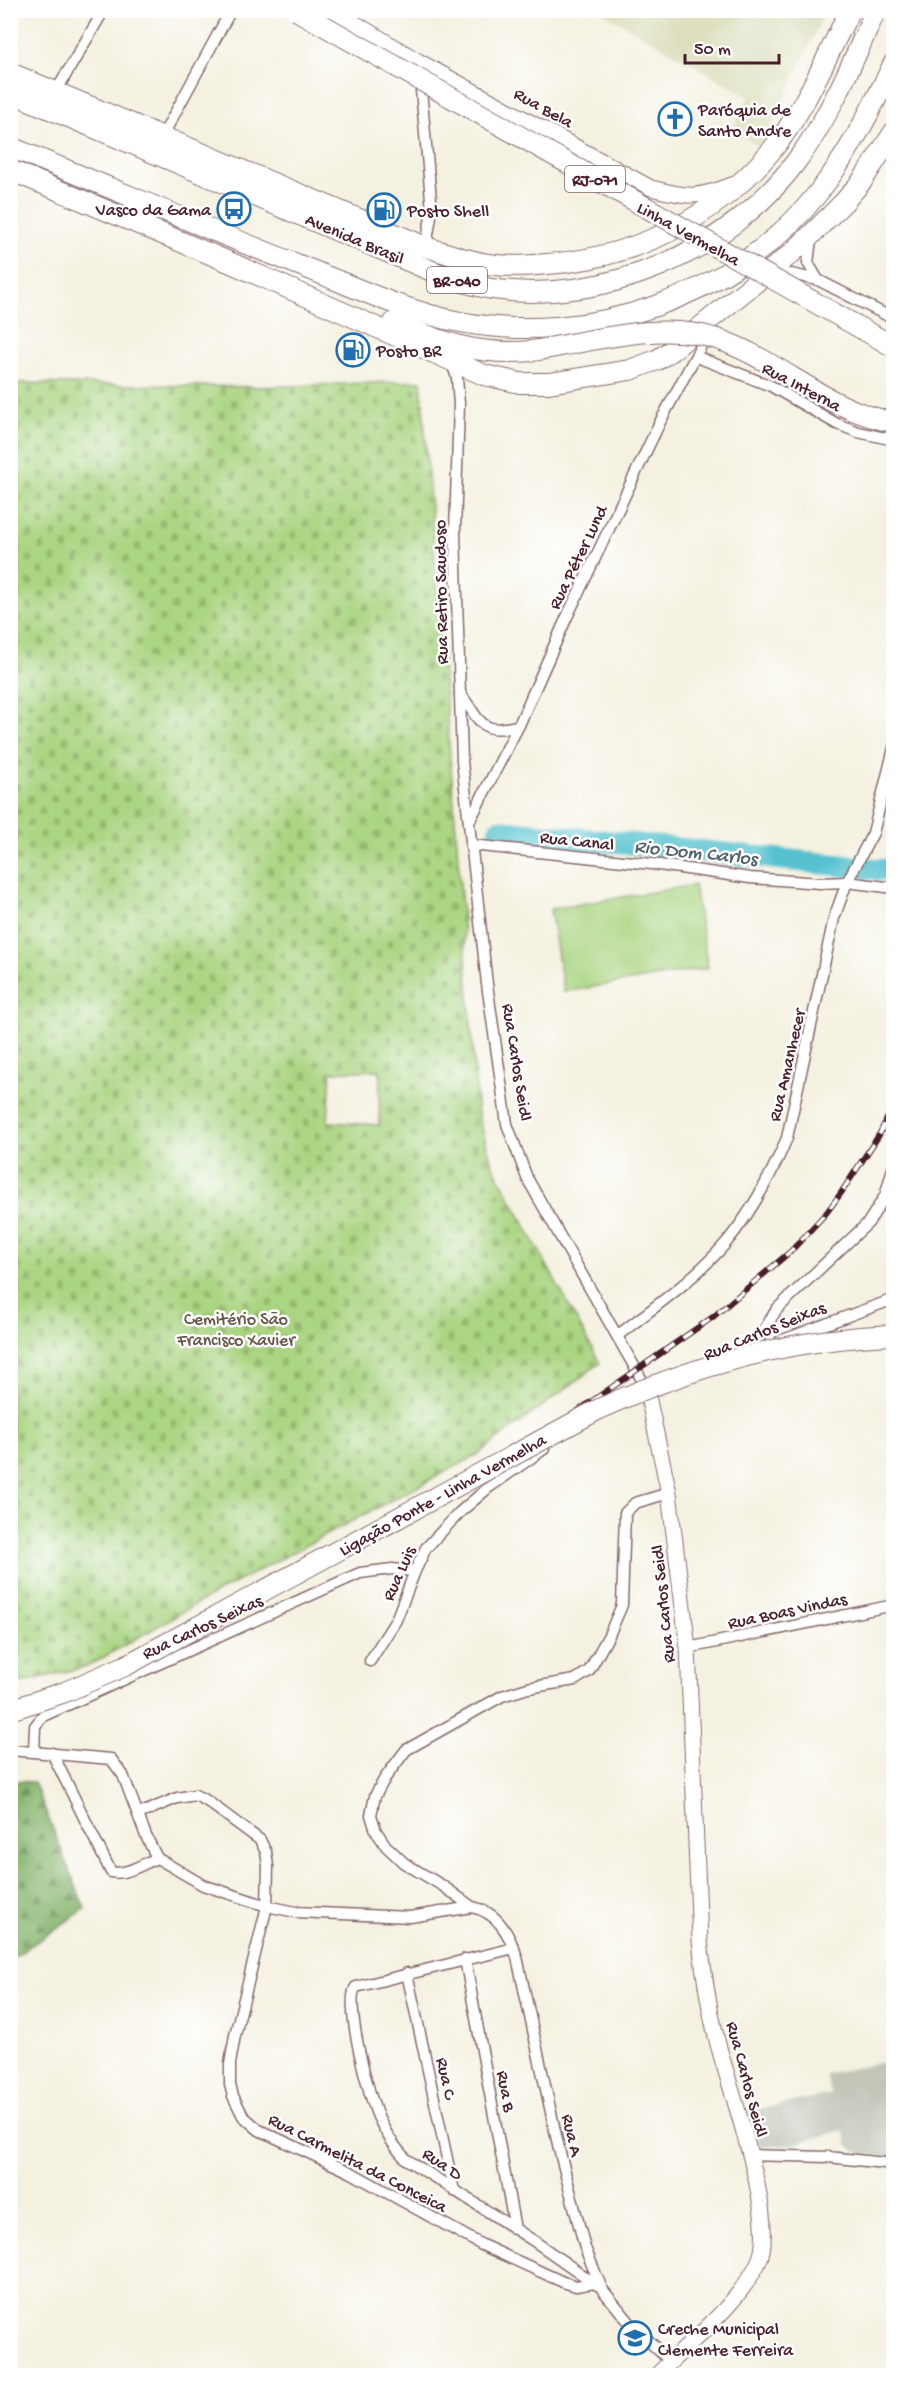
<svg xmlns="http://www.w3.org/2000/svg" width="904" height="2386" viewBox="0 0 904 2386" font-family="'Gochi Hand',sans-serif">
<defs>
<pattern id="forest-firs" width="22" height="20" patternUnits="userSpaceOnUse" patternTransform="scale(1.5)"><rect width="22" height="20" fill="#87b670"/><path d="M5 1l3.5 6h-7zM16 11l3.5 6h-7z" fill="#70935c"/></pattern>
<pattern id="cemetery-stones" width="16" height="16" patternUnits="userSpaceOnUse" patternTransform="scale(1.5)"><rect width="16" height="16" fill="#aad582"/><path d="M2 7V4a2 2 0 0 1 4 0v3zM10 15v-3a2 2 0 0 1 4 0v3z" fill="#94b670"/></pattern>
</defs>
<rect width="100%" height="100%" fill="#fff"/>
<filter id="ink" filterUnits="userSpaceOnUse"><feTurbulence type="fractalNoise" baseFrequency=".0167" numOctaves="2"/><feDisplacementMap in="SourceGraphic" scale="12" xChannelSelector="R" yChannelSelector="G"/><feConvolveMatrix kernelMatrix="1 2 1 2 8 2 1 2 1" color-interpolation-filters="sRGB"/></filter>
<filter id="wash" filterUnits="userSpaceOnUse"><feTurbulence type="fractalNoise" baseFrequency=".008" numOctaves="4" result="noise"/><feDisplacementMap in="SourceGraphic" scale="24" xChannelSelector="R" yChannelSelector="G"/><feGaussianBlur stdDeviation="1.35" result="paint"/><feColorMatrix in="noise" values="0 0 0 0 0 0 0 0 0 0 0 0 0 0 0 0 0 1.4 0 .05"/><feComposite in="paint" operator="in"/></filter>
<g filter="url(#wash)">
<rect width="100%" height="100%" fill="#f4f1e0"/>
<path fill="#dcdebc" d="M606 10 825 11 762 149 733 129 749 97 604 13Z"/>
<path fill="#c2c6b9" d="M893 2060V2158L862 2155 848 2146 843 2130 792 2145 760 2147 751 2111 830 2094 825 2074Z"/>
<path fill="url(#forest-firs)" stroke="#686a4e" stroke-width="1.5" d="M11 1781 34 1782 85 1909 11 1959Z"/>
<path fill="url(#cemetery-stones)" stroke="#7a7a56" stroke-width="1.5" fill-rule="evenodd" d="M421 381 478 1115 492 1164 600 1363 475 1456 212 1595 88 1666 11 1685V383L260 387ZM380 1070 379 1125 328 1122 331 1072Z"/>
<path fill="#aad582" stroke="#7a7a56" stroke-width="1.5" d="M694 885 708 968 564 992 550 909Z"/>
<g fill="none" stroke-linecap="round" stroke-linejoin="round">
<path stroke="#56c2d0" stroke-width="22" d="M499 830 894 871"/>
</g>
</g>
<g filter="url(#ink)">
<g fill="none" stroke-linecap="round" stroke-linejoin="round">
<g stroke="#86686a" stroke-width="13">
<g id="street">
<path d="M420 79 432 210 426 247"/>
<path d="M55 93 104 10"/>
<path d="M162 137 231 10"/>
<path d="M811 239 808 263 818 280"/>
<path d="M775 277 791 274 818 280 894 319"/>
<path d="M697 357 771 386 837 424 858 432 894 440"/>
<path d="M452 363 457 378 459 404 455 532 462 761 487 984 507 1124 527 1178 646 1387"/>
<path d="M460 693C481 722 481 736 519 725"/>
<path d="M470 820 519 725 566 619 660 422 708 333"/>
<path d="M471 845 652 864 750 878 820 883 847 882 894 888"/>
<path d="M617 1336C653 1308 696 1278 725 1244 752 1212 771 1176 787 1138L834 918 847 882 873 833 894 748"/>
<path d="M780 1341 894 1299"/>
<path d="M750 1353 777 1309 868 1223 885 1196 894 1165"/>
<path d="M688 1648 894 1605"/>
<path d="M370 1661 396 1620 415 1571 426 1548 460 1512 488 1488 544 1449"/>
<path d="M10 1750 111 1759 123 1775 146 1836 157 1858 203 1885 267 1906 296 1912 410 1917 472 1907C498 1912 509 1934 517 1957L559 2149 585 2248 602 2289 630 2323 670 2361"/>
<path d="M34 1752 35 1726 43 1716 360 1573 392 1569 415 1571"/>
<path d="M52 1753 111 1872C125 1876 145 1863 157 1858"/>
<path d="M139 1814 177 1798 195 1795 207 1801 260 1840 266 1852 268 1866 267 1906 235 2035 230 2064V2085L233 2096 243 2116 259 2130 350 2172 482 2245 563 2282 576 2286 594 2283"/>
<path d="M472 1907 443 1886 404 1863 386 1846 376 1831 371 1815 375 1796 385 1778 406 1750 502 1696 528 1688 575 1680 589 1671 609 1635 622 1605 625 1513 635 1503 669 1493"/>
<path d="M514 1948 356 1987C343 2001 370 2102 380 2121 387 2135 395 2148 406 2159L537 2243 597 2285"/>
<path d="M465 1959 515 2229"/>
<path d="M407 1973 454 2191"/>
<path d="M749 2155 828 2157 894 2164"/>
</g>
</g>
<g stroke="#86686a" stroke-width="17">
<g id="secondary">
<path d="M333 10 418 61 651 188C687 197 697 199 732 185"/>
<path d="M646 1387 669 1493 688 1648 700 1941C704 1976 709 2010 718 2044 730 2091 778 2220 759 2261 739 2304 690 2342 656 2376"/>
</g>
</g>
<g stroke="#86686a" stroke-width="22">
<g id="highway">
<path d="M10 73 426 247C447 253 467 261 488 264 507 267 528 266 547 264 636 258 715 218 772 150 803 113 828 54 850 10"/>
<path d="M10 92 439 274C457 280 474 286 492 289 603 305 727 253 795 163 830 117 852 63 876 10"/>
<path d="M10 147C105 185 199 226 294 263 348 284 402 311 460 322 589 346 735 298 818 193 850 153 871 109 894 63"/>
<path d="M10 170 229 262 484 375 520 383H549L630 370 657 360 672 350 792 253 812 234 844 202 862 181 894 132"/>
<path d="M394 322C443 343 478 356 532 351"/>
</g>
</g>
<use href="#street" stroke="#fff" stroke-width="10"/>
<use href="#secondary" stroke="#fff" stroke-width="15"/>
<use href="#highway" stroke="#fff" stroke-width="20"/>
<g stroke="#4a1f2b" stroke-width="6">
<path id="rail" d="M10 1704H22L61 1691 155 1648 172 1636 225 1609 391 1531 477 1481 713 1317 791 1251 827 1212 841 1193 879 1135 894 1105"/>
</g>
<use href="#rail" stroke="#fff" stroke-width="4" stroke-dasharray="11" stroke-linecap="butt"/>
<g stroke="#86686a" stroke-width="22" stroke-linecap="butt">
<g id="highway-bridge">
<path d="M296 10 894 347"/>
<path d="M532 351C590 342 660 320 717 339 778 359 828 412 894 422"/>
<path d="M10 1710 65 1692 125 1666 599 1409C692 1366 791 1338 894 1335"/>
</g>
</g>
<use href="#highway-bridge" stroke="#fff" stroke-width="20"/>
</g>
</g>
<defs>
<g id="church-ring" transform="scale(1.725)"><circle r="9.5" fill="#fff" stroke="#1f6fb2" stroke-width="1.5"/><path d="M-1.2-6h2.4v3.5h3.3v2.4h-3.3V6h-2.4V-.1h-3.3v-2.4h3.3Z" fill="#1f6fb2"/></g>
<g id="bus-ring" transform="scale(1.725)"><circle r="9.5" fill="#fff" stroke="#1f6fb2" stroke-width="1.5"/><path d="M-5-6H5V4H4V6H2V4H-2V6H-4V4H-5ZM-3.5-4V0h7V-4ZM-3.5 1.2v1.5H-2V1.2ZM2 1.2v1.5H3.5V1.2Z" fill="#1f6fb2"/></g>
<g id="fuel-ring" transform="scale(1.725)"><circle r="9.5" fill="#fff" stroke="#1f6fb2" stroke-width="1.5"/><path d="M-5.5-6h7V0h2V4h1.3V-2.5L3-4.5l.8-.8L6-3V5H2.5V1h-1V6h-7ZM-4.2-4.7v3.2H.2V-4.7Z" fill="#1f6fb2"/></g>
<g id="school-ring" transform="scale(1.725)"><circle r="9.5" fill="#fff" stroke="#1f6fb2" stroke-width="1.5"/><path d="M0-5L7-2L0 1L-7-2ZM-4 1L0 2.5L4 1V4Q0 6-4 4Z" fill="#1f6fb2"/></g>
</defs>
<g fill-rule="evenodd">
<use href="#church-ring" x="675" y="119"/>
<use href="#bus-ring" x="234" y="209"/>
<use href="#fuel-ring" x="384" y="210"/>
<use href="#fuel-ring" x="353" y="350"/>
<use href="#school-ring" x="635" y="2338"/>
</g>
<g text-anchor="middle" stroke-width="5" stroke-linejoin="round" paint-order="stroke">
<g fill="#fff" stroke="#80626b" stroke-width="1.5">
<rect x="565" y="166" width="60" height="26" rx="4.5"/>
<rect x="427" y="267" width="60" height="26" rx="4.5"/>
</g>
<g font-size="16" font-weight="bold" fill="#4a1f2b">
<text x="595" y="185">RJ-071</text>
<text x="457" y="286">BR-040</text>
</g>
<g font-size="18" fill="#4a1f2b" stroke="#fff">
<text transform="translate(544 107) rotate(29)" y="6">Rua Bela</text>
<text transform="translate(689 233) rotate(29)" y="6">Linha Vermelha</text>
<text transform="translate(355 238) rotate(23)" y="6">Avenida Brasil</text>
<text transform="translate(802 386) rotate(28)" y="6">Rua Interna</text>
<text transform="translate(577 557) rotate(-64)" y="6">Rua Péter Lund</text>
<text transform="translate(440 592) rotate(-91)" y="6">Rua Retiro Saudoso</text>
<text transform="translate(577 840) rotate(6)" y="6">Rua Canal</text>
<text transform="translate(518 1062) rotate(81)" y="6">Rua Carlos Seidl</text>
<text transform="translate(786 1065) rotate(-77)" y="6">Rua Amanhecer</text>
<text transform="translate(764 1330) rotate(-22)" y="6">Rua Carlos Seixas</text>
<text transform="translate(442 1494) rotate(-29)" y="6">Ligação Ponte - Linha Vermelha</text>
<text transform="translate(398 1573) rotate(-66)" y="6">Rua Luis</text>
<text transform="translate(662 1604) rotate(-96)" y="6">Rua Carlos Seidl</text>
<text transform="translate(787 1610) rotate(-12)" y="6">Rua Boas Vindas</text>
<text transform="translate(202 1626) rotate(-25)" y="6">Rua Carlos Seixas</text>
<text transform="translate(447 2078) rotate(78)" y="6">Rua C</text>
<text transform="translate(748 2079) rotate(75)" y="6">Rua Carlos Seidl</text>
<text transform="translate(507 2091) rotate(79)" y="6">Rua B</text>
<text transform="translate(573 2135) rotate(77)" y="6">Rua A</text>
<text transform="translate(358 2162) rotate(27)" y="6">Rua Carmelita da Conceica</text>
<text transform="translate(443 2163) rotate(34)" y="6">Rua D</text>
</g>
<g font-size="18" fill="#4a1f2b" stroke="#fff" text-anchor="start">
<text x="698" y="115">Paróquia de<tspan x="698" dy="21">Santo Andre</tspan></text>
<text x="211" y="215" text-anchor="end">Vasco da Gama</text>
<text x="407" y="216">Posto Shell</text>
<text x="376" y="356">Posto BR</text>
<text x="658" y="2334">Creche Municipal<tspan x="658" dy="21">Clemente Ferreira</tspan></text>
</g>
<g font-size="18" fill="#675645" stroke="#fff">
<text x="236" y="1324">Cemitério São<tspan x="236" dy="21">Francisco Xavier</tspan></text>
</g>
<g font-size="20" font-style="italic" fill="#4f606d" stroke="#fff">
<text transform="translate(696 851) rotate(6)" y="7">Rio Dom Carlos</text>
</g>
</g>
<rect width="904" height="2386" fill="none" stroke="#fff" stroke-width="36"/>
<path d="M685 54v9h94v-9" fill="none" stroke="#4a1f2b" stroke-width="3"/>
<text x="694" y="54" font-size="18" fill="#4a1f2b" stroke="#ffffff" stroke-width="4.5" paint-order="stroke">50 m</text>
</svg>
